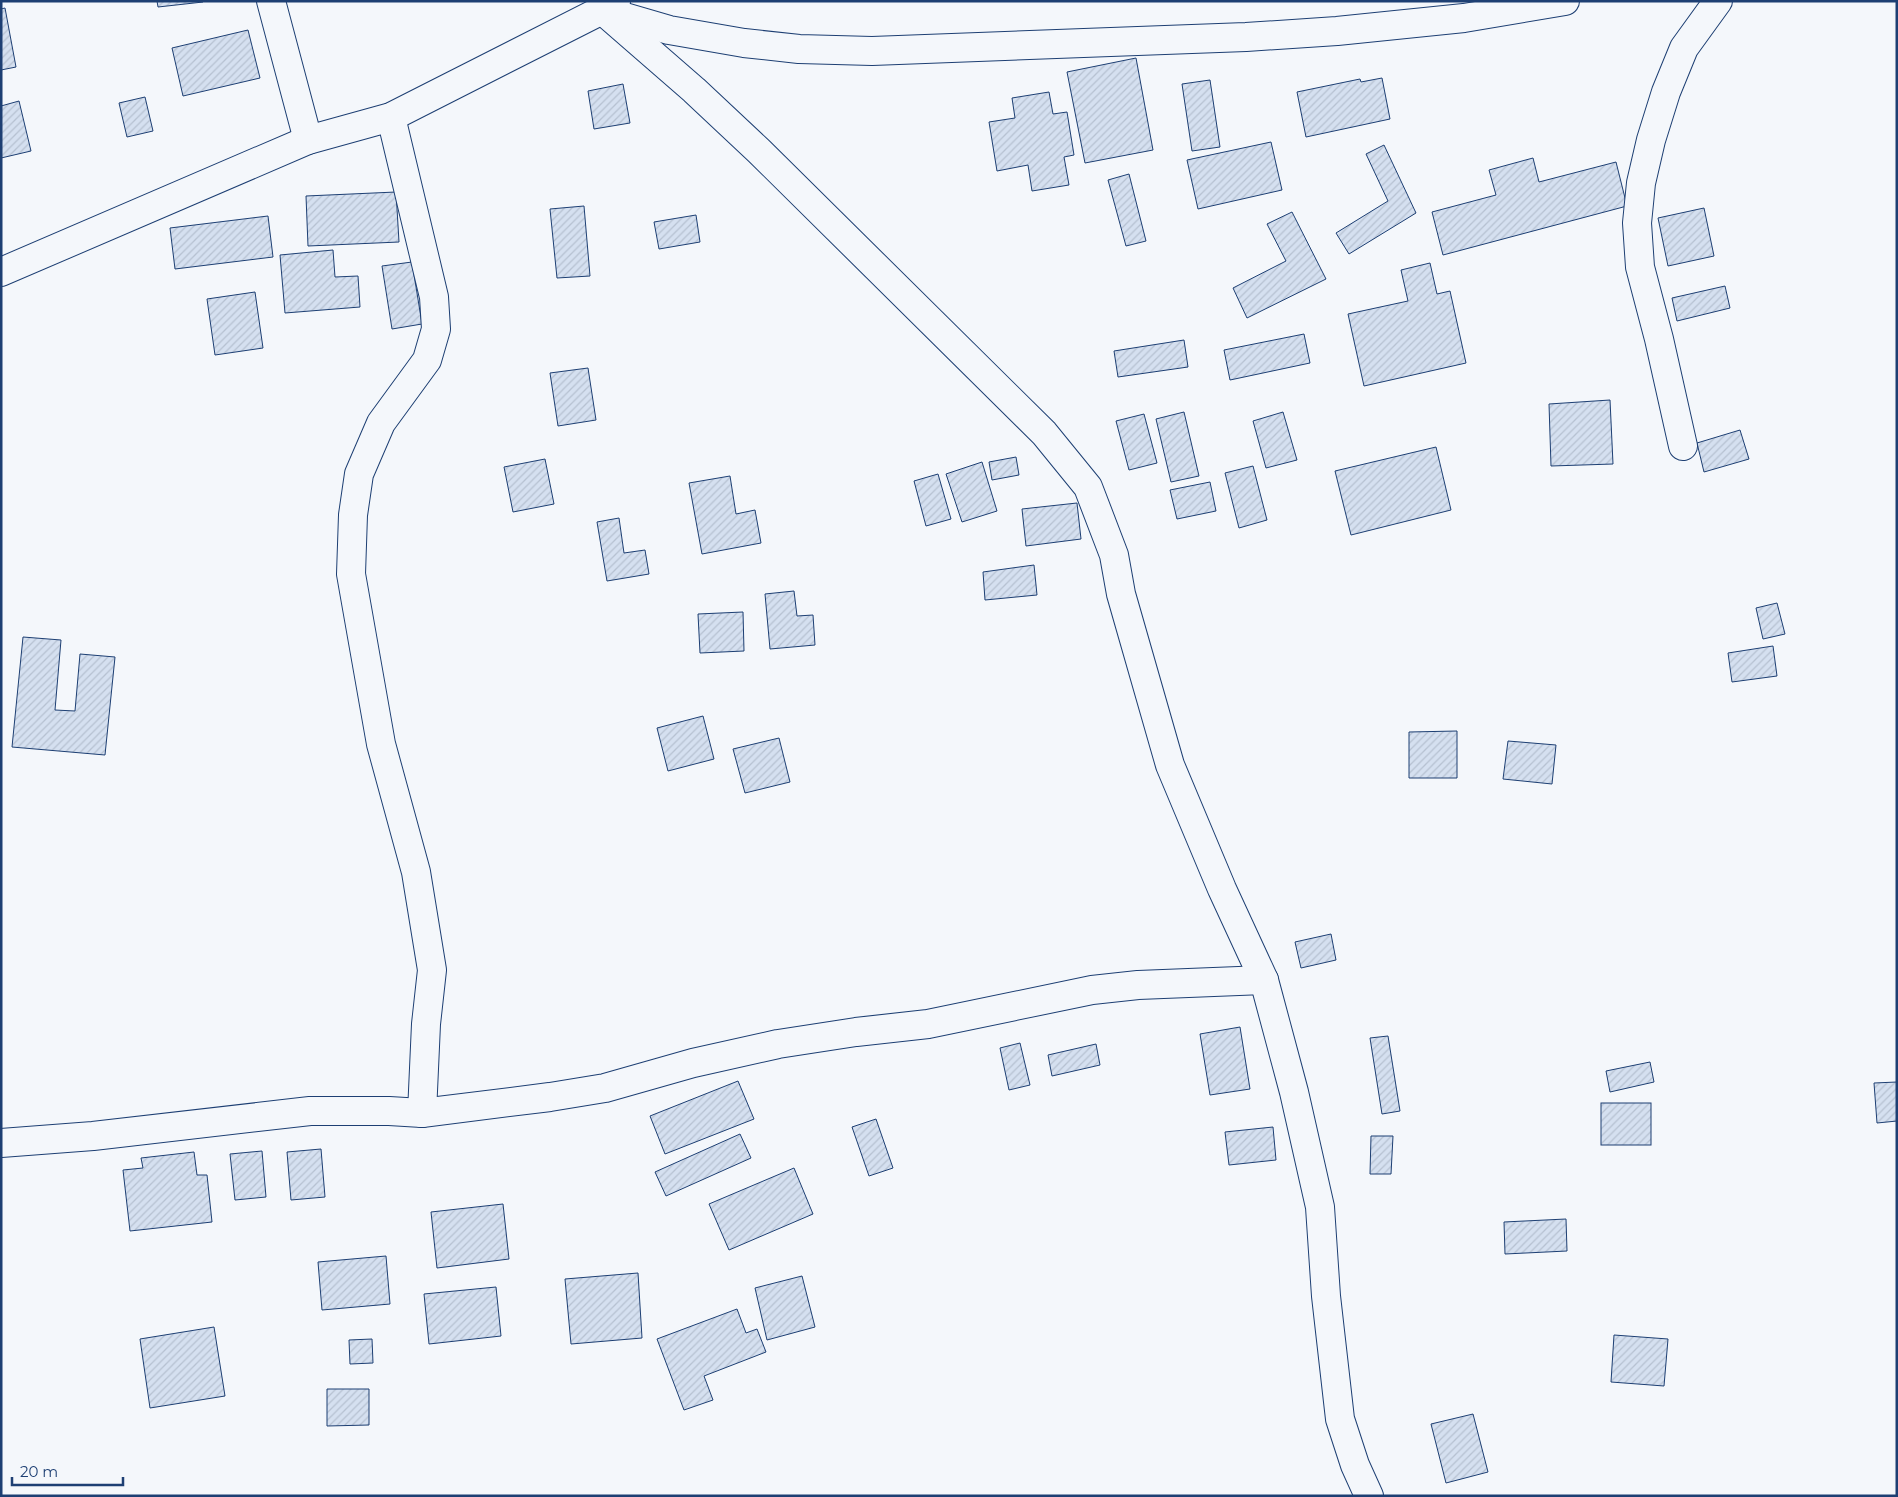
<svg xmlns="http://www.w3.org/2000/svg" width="1898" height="1497" viewBox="0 0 1898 1497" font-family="Montserrat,sans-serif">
<defs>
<pattern id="building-hatch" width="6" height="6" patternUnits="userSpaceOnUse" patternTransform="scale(1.25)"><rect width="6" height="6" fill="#d5e0f0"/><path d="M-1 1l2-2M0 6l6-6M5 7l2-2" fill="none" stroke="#b6c1d1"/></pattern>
</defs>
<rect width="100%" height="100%" fill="#f4f7fb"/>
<g fill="url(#building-hatch)" stroke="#1d3f73">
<path d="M157 1H203V2L158 7Z"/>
<path d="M5 8 16 67 1 70V9Z"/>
<path d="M248 30 260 78 183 96 172 48Z"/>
<path d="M1136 58 1153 150 1085 163 1067 72Z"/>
<path d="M1382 78 1390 119 1306 137 1297 92 1360 79 1361 82Z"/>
<path d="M1210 80 1220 147 1192 151 1182 84Z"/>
<path d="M623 84 630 123 594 129 588 91Z"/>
<path d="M1049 92 1053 114 1067 112 1074 155 1064 157 1069 185 1032 191 1028 165 997 171 989 122 1015 118 1012 98Z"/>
<path d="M145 97 153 131 127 137 119 103Z"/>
<path d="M19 101 31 151 1 158V106Z"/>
<path d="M1271 142 1282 190 1198 209 1187 160Z"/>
<path d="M1384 145 1416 213 1349 254 1336 233 1388 201 1366 154Z"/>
<path d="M1533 158 1539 182 1616 162 1627 206 1443 255 1432 212 1496 195 1489 170Z"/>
<path d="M1129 174 1146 241 1126 246 1108 180Z"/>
<path d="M396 192 399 242 308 246 306 196Z"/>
<path d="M584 206 590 276 557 278 550 209Z"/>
<path d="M1704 208 1714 256 1668 266 1658 218Z"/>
<path d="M1292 212 1326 279 1247 318 1233 288 1286 261 1267 224Z"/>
<path d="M696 215 700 242 659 249 654 222Z"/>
<path d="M268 216 273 257 175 269 170 228Z"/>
<path d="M333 250 335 277 358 276 360 307 285 313 280 255Z"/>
<path d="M412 262 422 324 392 329 382 266Z"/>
<path d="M1430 263 1437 294 1450 291 1466 363 1364 386 1348 314 1408 301 1401 270Z"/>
<path d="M1725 286 1730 308 1677 321 1672 298Z"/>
<path d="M255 292 263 348 215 355 207 299Z"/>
<path d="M1304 334 1310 363 1230 380 1224 350Z"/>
<path d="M1184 340 1188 367 1118 377 1114 351Z"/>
<path d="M588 368 596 420 558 426 550 373Z"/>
<path d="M1610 400 1613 464 1551 466 1549 404Z"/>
<path d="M1184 412 1199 476 1171 482 1156 419Z"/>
<path d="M1283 412 1297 460 1266 468 1253 421Z"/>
<path d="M1144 414 1157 463 1129 470 1116 421Z"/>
<path d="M1740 430 1749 459 1704 472 1697 443Z"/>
<path d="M1436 447 1451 510 1351 535 1335 471Z"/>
<path d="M1016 457 1019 475 992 480 989 462Z"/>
<path d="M545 459 554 504 513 512 504 467Z"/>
<path d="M982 462 997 511 962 522 946 474Z"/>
<path d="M1253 466 1267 520 1239 528 1225 473Z"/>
<path d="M938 474 951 519 926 526 914 481Z"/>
<path d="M730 476 736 514 755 510 761 543 702 554 689 483Z"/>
<path d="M1210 482 1216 511 1177 519 1170 490Z"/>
<path d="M1077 503 1081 539 1026 546 1022 509Z"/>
<path d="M619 518 624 553 645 550 649 574 607 581 597 522Z"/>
<path d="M1034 565 1037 595 985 600 983 572Z"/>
<path d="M794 591 797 616 813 615 815 645 770 649 765 594Z"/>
<path d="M1777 603 1785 634 1763 639 1756 608Z"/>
<path d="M743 612 744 651 700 653 698 614Z"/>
<path d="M23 637 61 640 55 710 75 711 80 654 115 657 105 755 12 747Z"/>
<path d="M1773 646 1777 676 1732 682 1728 653Z"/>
<path d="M703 716 714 759 668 771 657 728Z"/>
<path d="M1457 731V778H1409V732Z"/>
<path d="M779 738 790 782 745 793 733 749Z"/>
<path d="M1508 741 1556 745 1552 784 1503 779Z"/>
<path d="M1331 934 1336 960 1301 968 1295 942Z"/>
<path d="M1240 1027 1250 1089 1210 1095 1200 1034Z"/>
<path d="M1388 1036 1400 1111 1382 1114 1370 1038Z"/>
<path d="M1020 1043 1030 1085 1009 1090 1000 1048Z"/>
<path d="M1096 1044 1100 1065 1052 1076 1048 1055Z"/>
<path d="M1650 1062 1654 1082 1610 1092 1606 1071Z"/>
<path d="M738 1081 754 1119 665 1154 650 1116Z"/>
<path d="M1897 1082V1121L1877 1123 1874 1083Z"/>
<rect x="1601" y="1103" width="50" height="42"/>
<path d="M876 1119 893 1168 869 1176 852 1127Z"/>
<path d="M1273 1127 1276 1160 1229 1165 1225 1132Z"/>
<path d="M740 1134 751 1158 666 1196 655 1172Z"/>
<path d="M1371 1136H1393L1391 1174H1370Z"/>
<path d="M321 1149 325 1197 291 1200 287 1152Z"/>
<path d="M262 1151 266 1197 235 1200 230 1154Z"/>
<path d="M194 1152 197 1175H207L212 1222 130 1231 123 1170 143 1168 141 1158Z"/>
<path d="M794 1168 813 1214 729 1250 709 1204Z"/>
<path d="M503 1204 509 1259 437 1268 431 1212Z"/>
<path d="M1566 1219 1567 1251 1505 1254 1504 1222Z"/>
<path d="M386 1256 390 1304 322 1310 318 1262Z"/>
<path d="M638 1273 642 1338 571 1344 565 1279Z"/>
<path d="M802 1276 815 1327 767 1340 755 1288Z"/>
<path d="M496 1287 501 1336 429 1344 424 1294Z"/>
<path d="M737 1309 746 1333 757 1329 766 1352 704 1376 713 1400 684 1410 657 1339Z"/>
<path d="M214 1327 225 1396 150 1408 140 1339Z"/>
<path d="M1614 1335 1668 1339 1664 1386 1611 1382Z"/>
<path d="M372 1339 373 1363 350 1364 349 1340Z"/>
<path d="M327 1389H369V1425L327 1426Z"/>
<path d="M1473 1414 1488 1472 1446 1483 1431 1424Z"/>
</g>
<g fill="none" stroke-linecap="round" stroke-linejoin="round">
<g stroke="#1d3f73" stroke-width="30">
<g id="minor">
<path d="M271 1 308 140"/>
<path d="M602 10 694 90 759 151 1044 433 1088 487 1114 555 1121 594 1170 765 1222 889 1264 980 1294 1092 1320 1207 1326 1296 1340 1419 1355 1465 1369 1496"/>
<path d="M611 13 669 30 744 43 799 49 872 51 1246 37 1337 31 1464 18 1565 1"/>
<path d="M391 117 434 297 436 329 427 360 381 423 359 474 353 515 351 574 381 744 416 872 432 970 426 1024 422 1113"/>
<path d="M1 272 308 140 391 117 602 10 616 1"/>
<path d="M1683 446 1659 339 1640 267 1637 223 1641 183 1651 140 1666 92 1684 48 1718 1"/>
<path d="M1 1143 93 1136 310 1111H389L422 1113 550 1097 605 1088 693 1063 778 1044 856 1032 928 1024 1092 990 1138 985 1264 980"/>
</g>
</g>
<use href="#minor" stroke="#f4f7fb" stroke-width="28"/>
</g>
<rect width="1898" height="1497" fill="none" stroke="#1d3f73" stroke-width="5"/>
<path d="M12 1477v8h111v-8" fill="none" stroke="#1d3f73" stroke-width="2.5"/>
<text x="20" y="1477" font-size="15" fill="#1d3f73" stroke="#f4f7fb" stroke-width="4" paint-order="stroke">20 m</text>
</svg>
